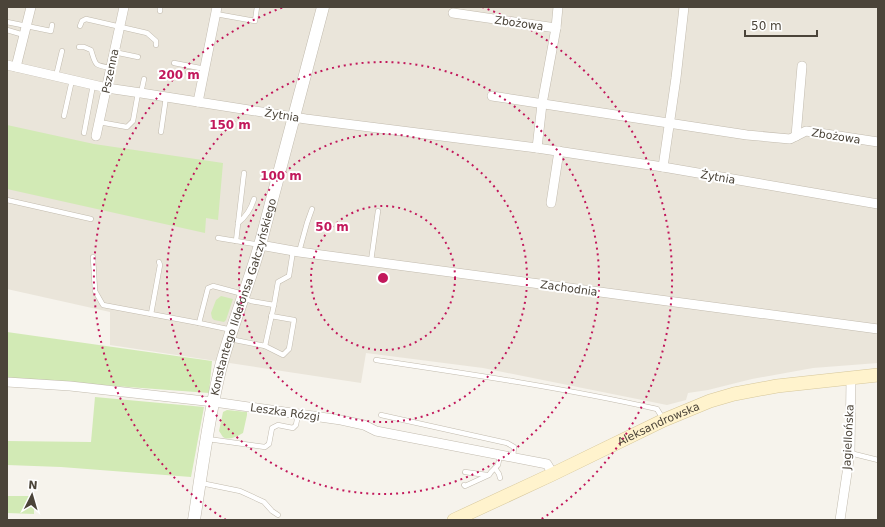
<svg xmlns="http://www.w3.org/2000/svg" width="885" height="527" viewBox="0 0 885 527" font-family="'DejaVu Sans',sans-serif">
<rect width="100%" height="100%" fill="#f6f3ec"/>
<path fill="#eae5da" d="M7 7H878V363L813 368 752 379 708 390 688 393 686 400 667 405 483 368 366 353 361 383 110 345V312L7 289Z"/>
<g fill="#d2eab5">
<path d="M7 125 94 144 223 163 218 220 206 218 205 233 7 189Z"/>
<path d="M221 296 233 299 226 320 224 322 214 320 212 318 211 313 216 300Z"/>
<path d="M7 332 212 361 209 393 7 378Z"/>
<path d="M95 397 204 407 191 477 61 467 7 465V441L91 442Z"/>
<path d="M227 410 247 412V415L243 433C238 436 229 441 223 437 222 436 220 432 219 431L223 412Z"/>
<path d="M7 496H34V514L7 513Z"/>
</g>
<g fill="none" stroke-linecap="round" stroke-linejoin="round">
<g stroke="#c2bbae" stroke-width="5.5">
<g id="service">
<path d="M160 7V11"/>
<path d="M216 14 255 21 257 7"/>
<path d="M7 22 51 31 52 25"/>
<path d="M80 26 82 21 86 19 147 33 156 41V45"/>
<path d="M7 30 24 35"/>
<path d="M79 47H84L91 50C96 66 94 65 111 68"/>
<path d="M114 52 138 57"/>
<path d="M174 63 205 69"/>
<path d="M188 72 204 75"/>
<path d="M56 76 62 51"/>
<path d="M141 93 144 79"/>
<path d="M64 116 72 80"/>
<path d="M99 122 127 127 133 121 138 93"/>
<path d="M161 132 166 97"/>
<path d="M84 133 93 85"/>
<path d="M7 200 91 219"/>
<path d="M238 223C247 216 251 209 254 199"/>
<path d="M218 238 260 245"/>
<path d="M236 241 244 173"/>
<path d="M299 252 307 223 312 209"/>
<path d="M93 257 95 291 103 305 199 323"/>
<path d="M371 261 378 211"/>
<path d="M243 298 251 301 274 305 278 282 289 276 293 251"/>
<path d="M151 314 160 265 159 262"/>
<path d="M232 330 199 323 208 288 213 286 243 294"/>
<path d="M230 339 265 346 274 305"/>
<path d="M265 346 283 355 289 349 294 320 271 316"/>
<path d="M376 360C470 374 564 388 657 409L663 419"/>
<path d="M381 415 507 443 514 447 513 457"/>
<path d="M208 439 265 447 269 444 272 428 278 425 293 428 296 425 298 414"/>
<path d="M850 453 878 460"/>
<path d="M495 468 499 474 500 478"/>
<path d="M465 472 487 475"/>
<path d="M201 483 240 491 264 502 272 511 278 515"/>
<path d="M464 485 465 486 489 475 491 472 498 465 500 455"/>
</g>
</g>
<g stroke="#c2bbae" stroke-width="10">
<g id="minor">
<path d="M453 13 556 28"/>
<path d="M7 65 107 88 141 93 306 119 537 148 663 167 878 204"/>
<path d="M16 67 31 7"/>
<path d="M492 96 747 135 790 139 806 131 878 142"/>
<path d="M198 102 217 7"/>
<path d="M96 136 124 7"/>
<path d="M796 136 802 66"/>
<path d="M537 148 542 104 556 28 558 7"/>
<path d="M663 167 676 78 684 7"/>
<path d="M551 203 559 151"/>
<path d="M260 245 299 252 878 329"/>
<path d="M7 382 70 386 214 402 341 420 364 425 376 431 547 464 553 474"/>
<path d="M840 520 850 453 851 378"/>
</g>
</g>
<g stroke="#c2bbae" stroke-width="13">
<g id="tertiary">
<path id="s1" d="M194 520C202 470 208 419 220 370 231 327 248 287 260 245L323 7"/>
</g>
</g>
<g stroke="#d6c79b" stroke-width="14">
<g id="secondary">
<path id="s2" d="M454 520 553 474 664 420 710 401 734 394 777 386 878 375"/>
</g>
</g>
<use href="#service" stroke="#fff" stroke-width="4.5"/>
<use href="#minor" stroke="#fff" stroke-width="9"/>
<use href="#tertiary" stroke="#fff" stroke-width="12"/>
<use href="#secondary" stroke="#fff3cd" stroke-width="13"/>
</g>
<g fill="none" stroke="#c2185b" stroke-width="2" stroke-dasharray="2 4">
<circle cx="383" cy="278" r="72"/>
<circle cx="383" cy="278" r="144"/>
<circle cx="383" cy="278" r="216"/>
<path d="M226 520A288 288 0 0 1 284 7M482 7A288 288 0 0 1 540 520"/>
</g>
<g text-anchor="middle" stroke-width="4" stroke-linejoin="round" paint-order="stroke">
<g font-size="11" fill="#4b4439" stroke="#fff">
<text transform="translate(519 23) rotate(8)" y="4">Zbożowa</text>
<text transform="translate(110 71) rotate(-78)" y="4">Pszenna</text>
<text transform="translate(282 115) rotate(9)" y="4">Żytnia</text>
<text transform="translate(836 136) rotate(9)" y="4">Zbożowa</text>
<text transform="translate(718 177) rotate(10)" y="4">Żytnia</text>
<text transform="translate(569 288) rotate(8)" y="4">Zachodnia</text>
<text dy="4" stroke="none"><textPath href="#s1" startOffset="229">Konstantego Ildefonsa Gałczyńskiego</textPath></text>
<text transform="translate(285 412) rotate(8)" y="4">Leszka Rózgi</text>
<text dy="4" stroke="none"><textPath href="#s2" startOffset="226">Aleksandrowska</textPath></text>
<text transform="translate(848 437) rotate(-87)" y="4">Jagiellońska</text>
</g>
</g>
<circle cx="383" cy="278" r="6" fill="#c2185b" stroke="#fff" stroke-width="2"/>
<g font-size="12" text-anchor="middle" font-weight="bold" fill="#c2185b" stroke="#fff" stroke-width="4" stroke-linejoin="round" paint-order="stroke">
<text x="179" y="79">200 m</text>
<text x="230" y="129">150 m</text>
<text x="281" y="180">100 m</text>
<text x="332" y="231">50 m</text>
</g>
<rect width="885" height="527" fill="none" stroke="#4b4439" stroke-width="16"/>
<g transform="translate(32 495) rotate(5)" stroke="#ffffff" stroke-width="3" paint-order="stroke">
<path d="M0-3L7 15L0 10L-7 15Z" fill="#4b4439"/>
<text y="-6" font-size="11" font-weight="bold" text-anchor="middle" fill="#4b4439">N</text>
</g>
<path d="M745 30v6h72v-6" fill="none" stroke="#4b4439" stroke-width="2"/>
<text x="751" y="30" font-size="12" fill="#4b4439" stroke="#ffffff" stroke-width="3" paint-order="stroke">50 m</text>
</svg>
